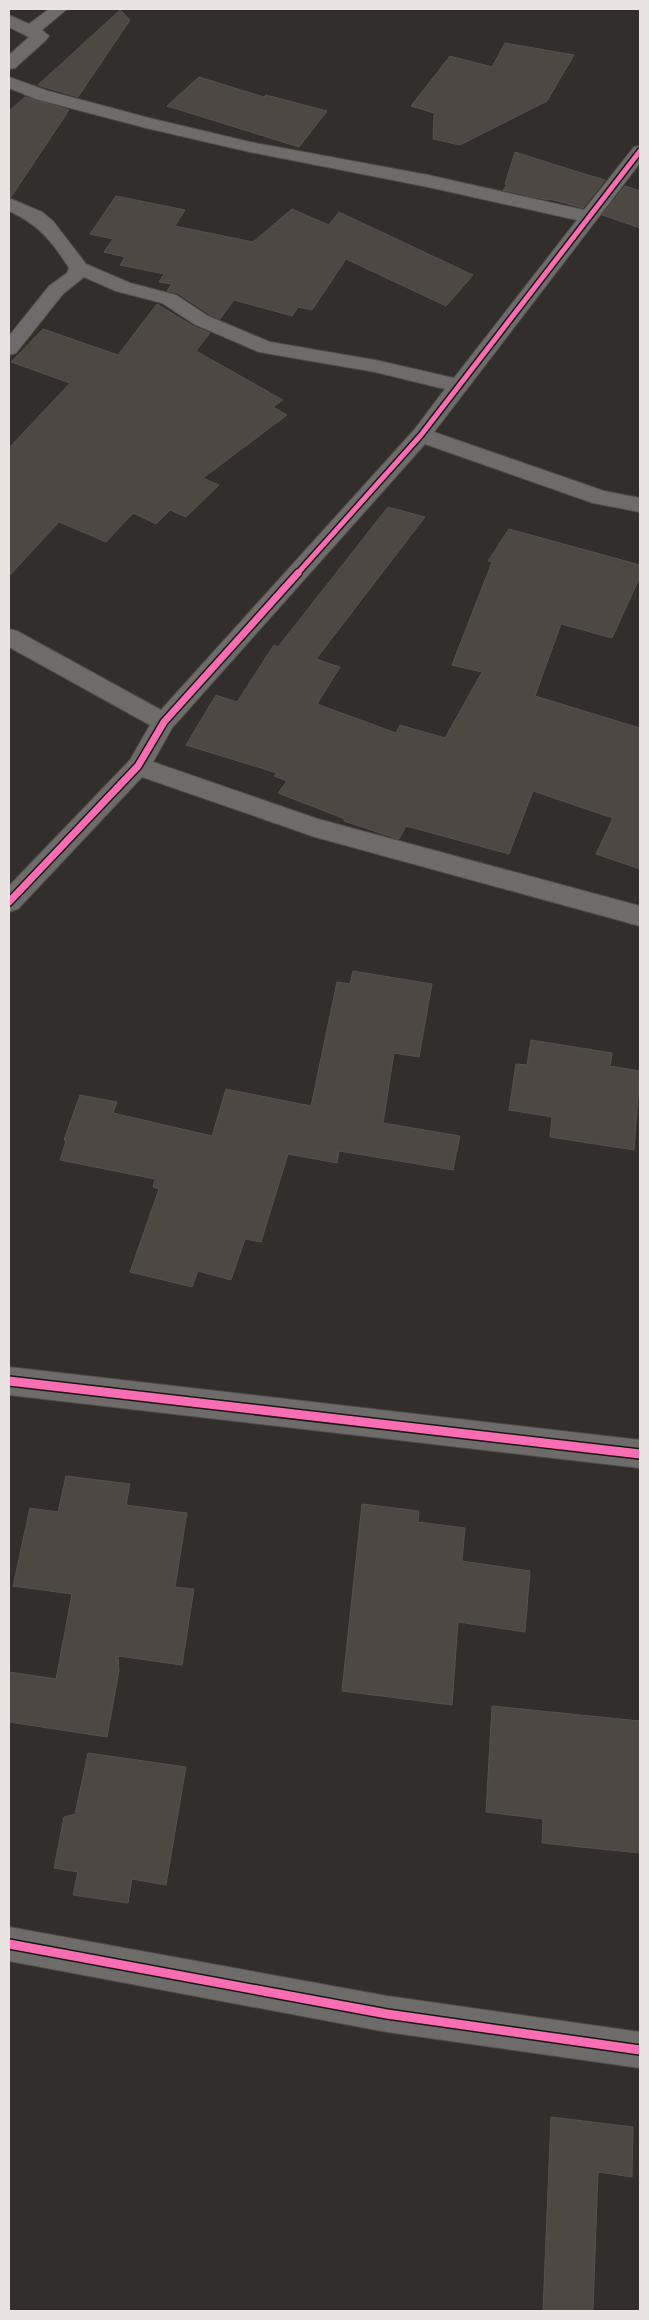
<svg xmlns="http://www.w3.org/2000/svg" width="649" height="2320" viewBox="0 0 649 2320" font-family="Bitter,serif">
<rect width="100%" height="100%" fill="#322e2b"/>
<g fill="#4d4842" stroke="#54514e">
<path d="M120 10 130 20 78 97 38 85Z"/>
<path d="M505 43 574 55 547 101 460 145 433 139 434 113 411 106 450 56 492 67Z"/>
<path d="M199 77 264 97 266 95 327 111 299 147 167 106Z"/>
<path d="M25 97 69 110 11 197 9 196V111Z"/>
<path d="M515 152 575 171 605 180 583 208 550 199 548 200 503 190 507 185 505 184Z"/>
<path d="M625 186 640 191V228L602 215Z"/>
<path d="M116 196 185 210 175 226 253 242 292 209 329 225 339 212 473 275 446 306 346 259 312 310 298 307 292 316 234 300 220 319 209 314 177 293 167 291 172 284 159 282 164 274 120 265 125 257 104 252 113 239 90 234Z"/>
<path d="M157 304 193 326 210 333 196 351 283 400 273 407 287 415 203 478 219 485 186 517 170 510 156 524 133 513 106 542 59 522 9 576V448L70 383 11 362 43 329 118 355Z"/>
<path d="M388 507 425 517 316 659 340 667 317 704 396 733 400 725 445 738 482 672 452 665 492 562 488 561 509 529 640 565V577L612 638 561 624 535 696 640 728V869L596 854 613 818 533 791 509 854 406 826 399 839 392 837 344 821 345 819 278 793 287 781 274 776 277 773 186 745 216 695 237 702 274 645 278 647Z"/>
<path d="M353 971 432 984 419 1057 394 1053 383 1123 460 1136 453 1170 339 1151 337 1163 288 1154 261 1242 245 1239 231 1280 198 1271 192 1287 130 1272 159 1189 153 1187 155 1179 60 1160 66 1141 64 1140 80 1095 117 1102 113 1113 212 1136 226 1089 311 1106 337 982 350 984Z"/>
<path d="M531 1040 612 1053 610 1066 640 1071 634 1150 550 1137 552 1117 509 1110 516 1064 527 1065Z"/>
<path d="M66 1476 130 1484 126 1505 187 1513 175 1587 194 1589 182 1665 118 1656 119 1671 107 1737 9 1722V1672L56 1679 72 1594 13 1586 30 1508 58 1512Z"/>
<path d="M362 1504 419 1511 418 1522 465 1528 462 1561 530 1571 525 1632 458 1622 452 1705 342 1691Z"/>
<path d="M492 1706 640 1721V1853L542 1843 543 1819 486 1812Z"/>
<path d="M88 1753 186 1767 166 1885 132 1879 128 1903 73 1895 78 1872 54 1868 64 1817 75 1814Z"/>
<path d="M551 2117 633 2127 632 2177 598 2172 593 2311H543Z"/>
</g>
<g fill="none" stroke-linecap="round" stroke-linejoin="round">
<g stroke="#4f4c4a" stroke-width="2">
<g id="minor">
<path d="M49 9H67L42 30 49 36 46 40 15 68 9 69V55L29 37 9 27V15L29 24Z"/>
<path d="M9 77 48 91 149 118 250 142 428 175 584 210 634 147 640 146V163L434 432 604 491 640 498V512L593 503 425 444 172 728 153 762 318 819 640 906V926L315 837 142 777 18 909 9 912V886L130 760 150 725 9 647V629L17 631 161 710 414 430 445 389 375 372 259 352 194 324 162 303 116 291 84 277 63 294 16 353 9 355V336L49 286 67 273 69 268C52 241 38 224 9 211V198L42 212 53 221 86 264 130 283 176 295 208 316 270 342 375 360 454 378 577 220 428 187 250 152 146 128 36 99 9 88Z"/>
<path d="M9 1367 640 1440V1468L9 1395Z"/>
<path d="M9 1927 387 1996 640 2032V2068L387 2032 9 1961Z"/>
</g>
</g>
<use href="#minor" fill="#6e6c6a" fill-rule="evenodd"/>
<g stroke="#1a1714" stroke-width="8">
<path id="cycleway-far2" d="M297 574 421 435 640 151"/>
</g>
<g stroke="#1a1714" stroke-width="10">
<path id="cycleway-far1" d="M9 902 138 766 164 722 298 573"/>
</g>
<g stroke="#1a1714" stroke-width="12">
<g id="cycleway">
<path d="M9 1381 640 1454"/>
<path d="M9 1944 387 2014 640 2050"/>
</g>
</g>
<use href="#cycleway-far2" stroke="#f96db3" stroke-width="5"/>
<use href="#cycleway-far1" stroke="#f96db3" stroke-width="7"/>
<use href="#cycleway" stroke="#f96db3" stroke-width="9"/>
</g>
<rect width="649" height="2320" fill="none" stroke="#e9e4e1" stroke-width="20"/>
</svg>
